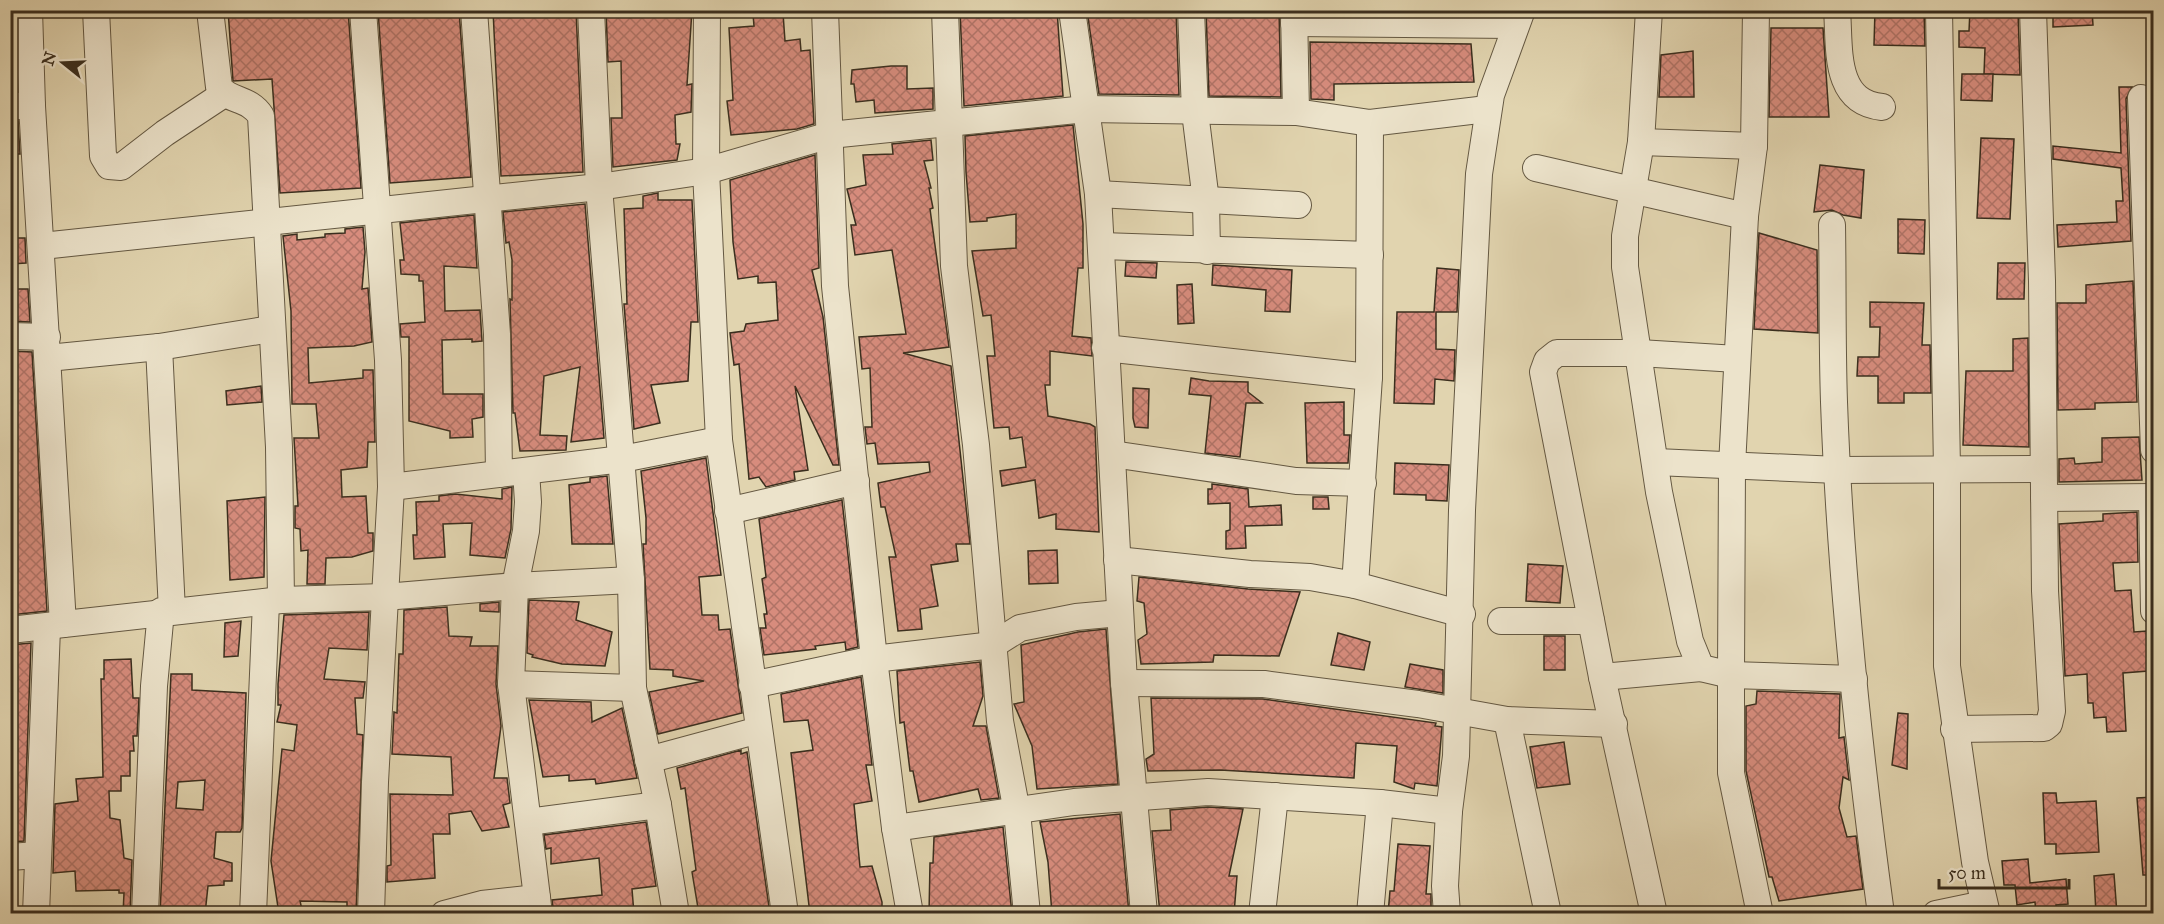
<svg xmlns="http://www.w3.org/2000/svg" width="2164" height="924" viewBox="0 0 2164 924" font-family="'IM FELL Great Primer',serif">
<defs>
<pattern id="building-cross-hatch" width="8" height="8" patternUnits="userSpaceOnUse" patternTransform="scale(1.5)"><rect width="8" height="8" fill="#d78c7d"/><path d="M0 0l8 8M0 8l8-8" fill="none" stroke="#af7366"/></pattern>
</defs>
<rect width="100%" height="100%" fill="#e1d4af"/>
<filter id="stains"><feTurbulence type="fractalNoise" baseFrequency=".00333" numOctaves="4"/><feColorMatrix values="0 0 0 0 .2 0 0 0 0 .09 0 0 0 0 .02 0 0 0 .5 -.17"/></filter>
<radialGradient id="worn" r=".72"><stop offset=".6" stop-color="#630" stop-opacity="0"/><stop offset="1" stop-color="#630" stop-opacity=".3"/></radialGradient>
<g fill="url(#building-cross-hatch)" stroke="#3a2e1e" stroke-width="1.5" fill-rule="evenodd">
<path d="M228 10H348L361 188 280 193 272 79 233 81Z"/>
<path d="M378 10H459L471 177 390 183Z"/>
<path d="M493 10H576L583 172 501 176Z"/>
<path d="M606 10H692L687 85 692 84 691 112 675 115 676 144H680L677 160 613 167 611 118H622L621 61 608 62Z"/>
<path d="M960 10H1057L1063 96 964 106Z"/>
<path d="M1087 10H1176L1179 95 1099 94Z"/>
<path d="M1206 10H1279L1281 97 1209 96Z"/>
<path d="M1875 10H1924L1925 46 1874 45Z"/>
<path d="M1970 10H2018L2020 75 1984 74 1985 48 1959 47V31H1969Z"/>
<path d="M2053 10H2092L2093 25 2053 27Z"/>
<path d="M783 13 785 41 800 39 801 51 810 50 814 124 797 129 731 135 727 101 733 100 729 28 754 26 753 14Z"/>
<path d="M1771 28H1823L1829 117H1769Z"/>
<path d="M1310 42 1471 44 1474 82 1334 84V100L1311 99Z"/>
<path d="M1693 51 1694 97H1659L1661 55Z"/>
<path d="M891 66H907V89L933 88V109L875 113 874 100 856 102 854 84H851L852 70Z"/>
<path d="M1962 74H1993L1992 101 1961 100Z"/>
<path d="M2119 87H2132L2126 99 2131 241 2058 247 2057 225 2117 222 2116 201H2123L2121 168 2053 159V146L2121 153Z"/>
<path d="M10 121H18L20 154H10Z"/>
<path d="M1073 125 1083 224V268H1078L1072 336 1091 338 1092 356 1050 351V385H1045L1048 416 1090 424 1095 427 1099 532 1056 529V514L1039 518 1035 480 1002 486 1000 471 1026 467 1022 437 1010 439 1009 427 994 428 987 356H995L991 315 983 316 972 251 1016 248V214L987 218V221L970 222 966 172 965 136Z"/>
<path d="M1981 138 2014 139 2010 219 1977 218Z"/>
<path d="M931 140 933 160 924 161 931 188H929L933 208 930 209 949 347 903 353 951 366 970 544H956L958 561 931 565 938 606 920 609 922 629 898 631 889 557H896L885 507H881L878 483 930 472 929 462 878 464 875 443 867 444 865 427H872L870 368 862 369 859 337 906 334 892 250 855 255 851 225H856L847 189 866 185 863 155 893 154 892 144Z"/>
<path d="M815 155 819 268 812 270 823 317 839 465H833L795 386 808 470 794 472 795 480 766 487 759 477 749 479 739 364 734 365 730 333 744 331 746 324 778 320 776 282 758 283V276L738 279 733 242 730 180Z"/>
<path d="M1820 165 1864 170 1861 218 1843 215 1832 210 1814 212Z"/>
<path d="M658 193V200H692L698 322H691L688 381 651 385 660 423 634 429 624 304H627L624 209 643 208V196Z"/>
<path d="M585 204 604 438 571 442 580 367 544 376 540 435 567 436 566 450 520 451 515 413H513L510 299 512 300V260L509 242 506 243 503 212Z"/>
<path d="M474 215 477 268 444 266 445 311 480 310 482 341 472 342V339L442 340 443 394H483V417L472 419 473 437 450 438V431L409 421V337H401L400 324 425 322 423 281H419V275L401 274 400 260H404L400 223Z"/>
<path d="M1898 219 1925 220 1924 254 1898 253Z"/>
<path d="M363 227 365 252 362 289 368 288 372 342 354 346 308 348 309 383 363 378V370H373L375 442H368L367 467 341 470 342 497 366 496 368 533H373V551L352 557 326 558 325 584H307L308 550 301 551 300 529 295 528V506H298L294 438H319L316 404H292L291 311 283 236 297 234V240L325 237V234L345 233V229Z"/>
<path d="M1759 233 1817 250 1818 333 1754 329Z"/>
<path d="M10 238H25L26 263 10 264Z"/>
<path d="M1126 262 1157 263 1156 278 1125 276Z"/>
<path d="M1998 263H2025L2024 299H1997Z"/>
<path d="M1213 265 1292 270 1290 312 1265 311 1266 290 1212 285Z"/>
<path d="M1437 268 1459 270 1457 312H1436V349L1455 350 1454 381 1435 379 1434 404 1394 403 1397 312H1434Z"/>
<path d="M2133 281 2137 402 2095 403V409L2058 410 2057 303H2086V285Z"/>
<path d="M1192 284 1194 323 1178 324 1177 285Z"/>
<path d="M10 289H28L30 322 10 321Z"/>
<path d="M1870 302 1924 303 1922 345H1930L1931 393H1904V403H1878V376H1857L1858 357H1879L1880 327H1870Z"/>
<path d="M2028 338 2029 447 1963 445 1966 371H2013V339Z"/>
<path d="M10 351 32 352 47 611 10 615Z"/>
<path d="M1191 378 1209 381 1248 382V392L1262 403H1246L1240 457 1205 453 1211 396 1189 394Z"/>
<path d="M261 386 262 402 227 405 226 391Z"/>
<path d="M1133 388 1149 389 1148 428 1135 427 1133 418Z"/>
<path d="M1344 402V435H1350L1348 463H1307L1305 403Z"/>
<path d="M2139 437 2142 480 2059 482V459L2074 458 2075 464 2102 462V438Z"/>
<path d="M706 458 721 575 699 577 702 615H718L719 630 730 629 742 713 658 734 649 692 704 681 673 676V670L650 669 643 544H646V518L641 471Z"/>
<path d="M1395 463 1449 465 1447 501 1426 500V495L1394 494Z"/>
<path d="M607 476 613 544H572L569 485 590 482V478Z"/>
<path d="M1212 484 1248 489 1249 507 1281 505 1282 525 1245 526 1246 548 1226 549V531L1230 530V503L1208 504V489H1212Z"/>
<path d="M512 487 511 529 505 558 470 555 472 523 443 524 445 557 414 559 413 535H417L416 502 439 501V496L455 494 502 499V489Z"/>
<path d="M265 497 264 577 230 580 227 501Z"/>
<path d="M1313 497H1328L1329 509H1313Z"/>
<path d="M842 500 858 647 846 650 845 642 815 646 816 649 764 655 760 628H766L764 614H767L762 579 766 577 759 519Z"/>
<path d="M2137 512 2138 562 2113 563 2115 591 2131 590 2134 632 2147 631 2148 671 2123 673 2126 731 2107 732 2106 717 2094 718 2093 703H2088L2087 674 2065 676 2059 524 2103 521V514Z"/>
<path d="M1057 550 1058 583 1029 584 1028 551Z"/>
<path d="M1528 564 1563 566 1560 603 1526 601Z"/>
<path d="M1139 577 1248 589 1300 592 1279 656 1214 655 1213 662 1141 664 1138 640 1147 634 1144 603 1137 601Z"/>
<path d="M529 600 579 602 576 620 612 632 605 666 562 664 532 657 533 655 527 653Z"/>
<path d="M499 602V612L480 611V604Z"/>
<path d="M447 607 449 636 472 637 470 646H498L496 684 501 726 494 778H507L510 803 503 805 509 827 482 831 471 811 449 814 450 834H433L435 878 387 882V866L391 865 390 794 453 795 451 757 392 754 394 712 397 713 399 654H403L404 610Z"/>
<path d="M369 612 367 650 329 648 324 679 365 682 363 698H355L357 734 363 735 356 914H347V902L300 901 303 914H279L271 861 282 749 294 751 297 725 277 722 281 705H278V684L284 615Z"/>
<path d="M241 621 238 656 224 657 225 623Z"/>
<path d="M1106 629 1118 784 1037 789 1032 746 1014 704 1024 702 1021 645 1078 632Z"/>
<path d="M1338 633 1370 642 1364 670 1331 665Z"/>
<rect x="1544" y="636" width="21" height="34"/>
<path d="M31 643 24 841 10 842V645Z"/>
<path d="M131 659 133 698H139L137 736H133L134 751H130V776H121V791H109L110 818 120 820 124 858 132 860 130 914H123L124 893H119V890L76 891 75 871 53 873 55 804 78 801 76 779 103 777 101 679H104V660Z"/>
<path d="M980 662 983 696 973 726H986L999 798 981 800 978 789 919 802 913 771H910L904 722 900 723 897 671Z"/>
<path d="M1410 664 1443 670V693L1405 687Z"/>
<path d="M171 674H192V690L246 693 242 828 240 832H216L214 858 232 863V881H224V885L208 886 205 914H160ZM205 780 203 810 176 808 178 782Z"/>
<path d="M861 677 872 765H866L872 801 854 804 860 867 872 866 882 902V914H810L791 753 813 750 808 720 784 722 781 694Z"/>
<path d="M1757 691 1840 694 1839 738 1844 737 1849 780 1843 777 1839 808 1847 837 1856 836 1863 889 1779 901 1772 877H1769L1746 771V706L1756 704Z"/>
<path d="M1151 698 1263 699 1436 723 1435 726 1442 727 1437 786 1415 783 1414 789 1394 782 1397 746 1356 743 1354 778 1220 770 1148 771 1146 759 1154 754Z"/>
<path d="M529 700 591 702 592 722 622 708 637 778 596 784 595 779 569 781V775L543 777Z"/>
<path d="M1898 713 1908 714 1907 769 1892 765Z"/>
<path d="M1564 742 1570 784 1537 788 1530 747Z"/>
<path d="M741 750V754L747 752 770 914H699L692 872 696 870 685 788 681 789 677 768Z"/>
<path d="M2043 793H2056L2057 803 2096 801 2099 852 2056 854V844H2045Z"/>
<path d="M2154 797V875H2143L2137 798Z"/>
<path d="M1208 807 1243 809 1229 876H1237L1234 914H1160L1152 831 1171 830 1170 810Z"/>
<path d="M1120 814 1129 914H1052L1048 862 1040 822Z"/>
<path d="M646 822 656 886 632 889 634 914H554L552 900 602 895 599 858 551 864V848L546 849 544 835Z"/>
<path d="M1003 827 1012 914H929L930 863H933L934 837Z"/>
<path d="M1398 844 1430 846 1426 894H1431V914H1388L1390 891H1394Z"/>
<path d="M2028 859 2030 883 2066 879 2068 904 2056 905 2057 914H2036L2035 902 2017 905 2015 885H2004L2002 861Z"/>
<path d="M2114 874 2117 914H2096L2094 876Z"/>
</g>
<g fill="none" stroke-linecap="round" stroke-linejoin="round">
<g stroke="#645842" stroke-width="28">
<g id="minor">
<path d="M29 10 32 106 63 624"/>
<path d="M96 10 103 156 109 166 121 167 165 133 224 94"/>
<path d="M210 10 219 87C229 102 249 97 261 116L279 447 281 600"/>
<path d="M363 10 388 360 391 487 375 782 371 914"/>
<path d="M474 10 497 334 499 474"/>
<path d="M591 10 599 187 631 580 633 688 658 805 676 914"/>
<path d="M707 10 706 171 719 440 785 914"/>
<path d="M825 10 835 286 874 659 895 828 910 914"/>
<path d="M945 10 954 266 976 445 1000 721 1017 812 1027 914"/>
<path d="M1072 10 1098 194 1124 683 1144 914"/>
<path d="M1191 10 1195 112 1206 201 1207 251"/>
<path d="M1294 10 1296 112"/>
<path d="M1649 10 1641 142 1625 236V267L1659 492 1690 641 1701 668 1731 675 1854 679"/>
<path d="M1756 10 1754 146 1745 216 1732 466 1731 675V773L1760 914"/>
<path d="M1837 10C1840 48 1833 102 1882 107"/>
<path d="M1939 10 1947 469V666L1975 862 1987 914"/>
<path d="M1294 23 1514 25"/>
<path d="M2141 98 2154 450"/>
<path d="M10 106H32"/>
<path d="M1641 142 1754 146"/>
<path d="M1536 168 1745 216"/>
<path d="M1098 194 1298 205"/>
<path d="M1832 225C1833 284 1832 343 1834 402 1840 573 1858 744 1881 914"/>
<path d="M42 246 599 187 706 171 830 135 1086 109 1296 112 1370 123 1487 109"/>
<path d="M1102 246 1370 255"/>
<path d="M10 336 47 337"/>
<path d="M159 347 172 611"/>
<path d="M1105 348 1369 377"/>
<path d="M48 358 159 347 271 329"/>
<path d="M1112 454 1296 481 1363 483"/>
<path d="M1656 462 1838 470 2042 469"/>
<path d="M526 471 528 502 526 531 515 586 511 684 539 914"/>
<path d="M391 487 622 459 719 440"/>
<path d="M2152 497 2154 611"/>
<path d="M2044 498 2154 497"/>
<path d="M728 511 856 481"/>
<path d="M1117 560 1250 574 1310 577 1355 585 1462 614"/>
<path d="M1355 585 1369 377 1370 123"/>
<path d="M1501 621H1591"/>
<path d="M10 630 281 600 385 597 515 586 631 580"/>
<path d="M1602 677 1701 668"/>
<path d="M1124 683 1264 684 1418 704 1507 720 1614 724"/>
<path d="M511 684 633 688"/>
<path d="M752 685 874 659 993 645 1020 628 1076 617 1120 613"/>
<path d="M1507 720 1548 914"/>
<path d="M1954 729 2044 728 2049 724 2052 711 2045 591 2042 281 2033 10"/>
<path d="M648 760 759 730"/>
<path d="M528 822 658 805"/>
<path d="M895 828 1074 802 1208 792 1380 803 1449 811"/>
<path d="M10 857 37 855"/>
<path d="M36 914 47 628"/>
<path d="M145 914 154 686 161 611"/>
<path d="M253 914 266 602"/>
<path d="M444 914 482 904 537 898"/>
<path d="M1262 914 1275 796"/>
<path d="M1370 914 1380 803"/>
<path d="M1447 914 1445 886 1449 811 1456 756 1462 510 1479 174 1491 95 1522 10"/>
<path d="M1654 914 1602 677 1543 372 1547 361 1557 353H1639L1737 359"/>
<path d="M1936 914 1984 904"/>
</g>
</g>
<use href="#minor" stroke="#ece3cb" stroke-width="26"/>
</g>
<rect width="2164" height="924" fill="none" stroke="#e1d4af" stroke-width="36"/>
<rect x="12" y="12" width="2140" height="900" fill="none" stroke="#3a2e1e" stroke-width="3"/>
<rect x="18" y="18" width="2128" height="888" fill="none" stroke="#3a2e1e" stroke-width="1.5"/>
<g transform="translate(63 63) rotate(288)" stroke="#ece3cb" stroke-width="4.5" paint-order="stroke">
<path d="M0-4.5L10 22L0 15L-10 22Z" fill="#3a2e1e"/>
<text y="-9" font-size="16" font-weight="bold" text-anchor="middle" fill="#3a2e1e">N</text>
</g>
<path d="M1939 879v9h130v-9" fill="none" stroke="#3a2e1e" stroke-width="3"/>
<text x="1948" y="879" font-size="18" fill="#3a2e1e" stroke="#ece3cb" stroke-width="4.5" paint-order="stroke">50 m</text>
<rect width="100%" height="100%" filter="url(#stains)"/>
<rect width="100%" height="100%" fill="url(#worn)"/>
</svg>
